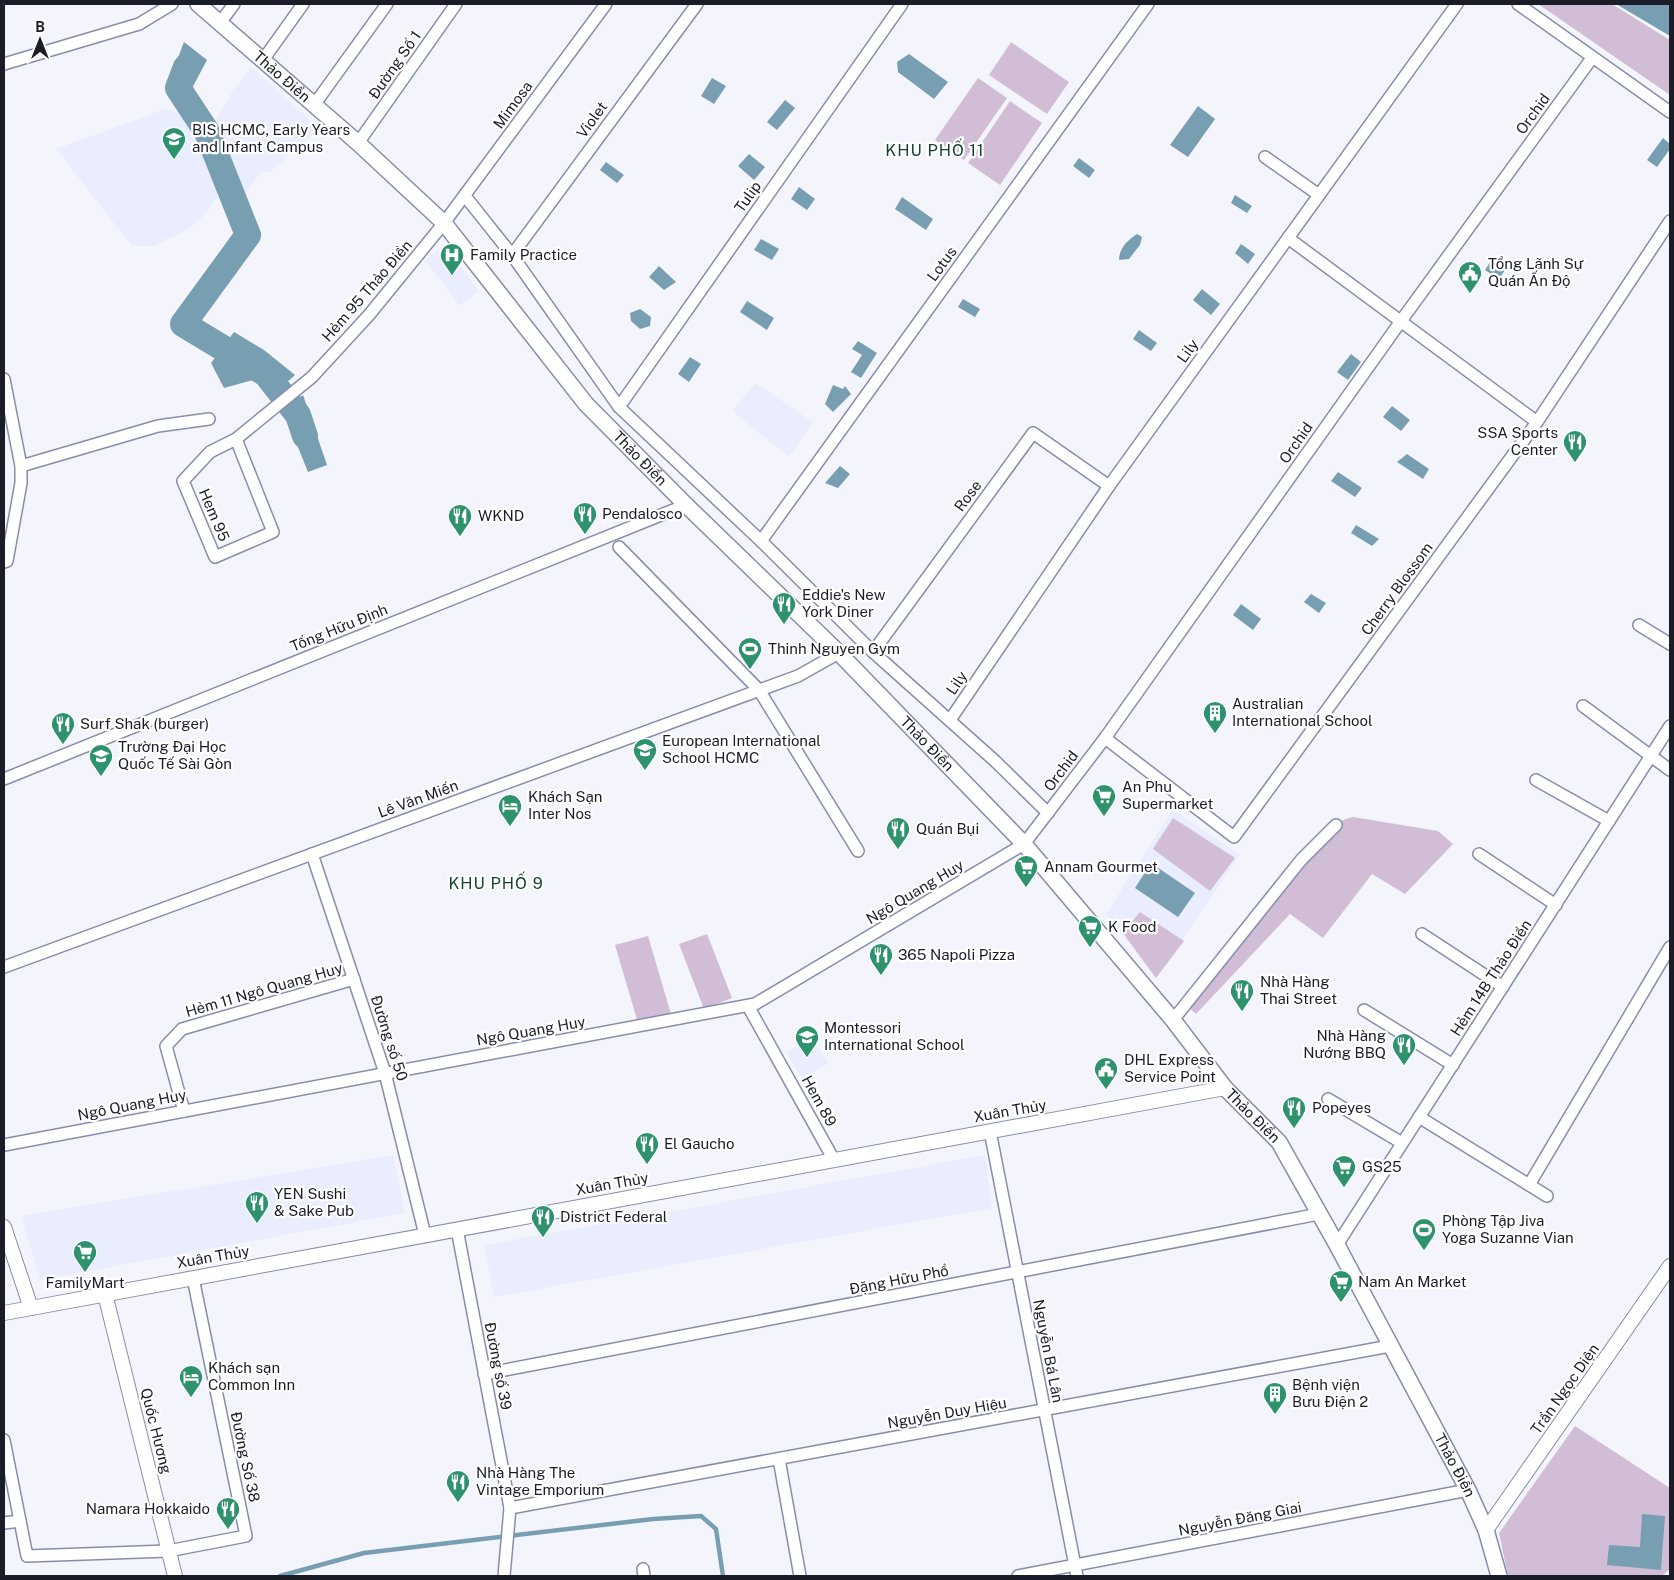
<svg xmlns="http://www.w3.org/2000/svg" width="1674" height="1580" viewBox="0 0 1674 1580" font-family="'Public Sans',sans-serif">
<rect width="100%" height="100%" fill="#f4f5fc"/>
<g fill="#e9edfd">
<path d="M251 67 320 129 270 172 262 171 242 199 220 195 199 221 187 230 154 246H132L56 149 165 109 193 116 209 132 233 90Z"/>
<path d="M437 250 451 254 478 291 460 306 426 261Z"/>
<path d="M755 383 813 422 789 457 732 411Z"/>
<path d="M1173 809 1240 855 1156 978 1106 914Z"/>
<path d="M809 1039 829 1062 803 1079 786 1053Z"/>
<path d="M393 1155 405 1213 40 1280 21 1216Z"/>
<path d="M985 1155 992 1208 494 1297 484 1245Z"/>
</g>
<g fill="#d1bed6">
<path d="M1538 4H1612L1670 40V95Z"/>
<path d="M1011 42 1069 82 1047 114 989 75Z"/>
<path d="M978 78 1007 98 964 160 935 140Z"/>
<path d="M1010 101 1042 123 1000 185 968 163Z"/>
<path d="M1353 817 1438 831 1453 844 1405 894 1372 874 1323 938 1290 914 1196 1014 1187 1006 1333 823Z"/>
<path d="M1173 818 1235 858 1210 891 1153 849Z"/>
<path d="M1140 912 1184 941 1156 978 1123 933Z"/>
<path d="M707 934 732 998 704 1009 679 944Z"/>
<path d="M648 936 671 1014 638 1023 615 945Z"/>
<path d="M1575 1426 1670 1488V1569L1662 1576H1508L1499 1533Z"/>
</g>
<g fill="#789eb2">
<path d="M1616 4H1670V36Z"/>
<path d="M184 42 207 60 182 107 166 90Z"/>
<path d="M909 54 948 82 934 99 898 72 897 62Z"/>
<path d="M712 78 726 86 714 104 701 96Z"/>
<path d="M785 100 795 108 777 130 767 122Z"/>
<path d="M1198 106 1215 119 1188 157 1170 145Z"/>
<path d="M1663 138 1670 144V149L1657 167 1647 160Z"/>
<path d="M749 154 765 167 754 180 738 166Z"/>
<path d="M1079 158 1095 170 1089 178 1073 166Z"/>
<path d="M606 162 624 175 617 183 600 170Z"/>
<path d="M799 187 815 199 807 210 791 199Z"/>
<path d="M1235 195 1252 206 1247 213 1231 203Z"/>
<path d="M902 197 933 219 926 230 895 209Z"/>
<path d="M1137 234 1142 237 1140 245 1129 259 1119 260C1119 248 1128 240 1137 234Z"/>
<path d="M761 239 779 249 772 260 754 250Z"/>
<path d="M1241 244 1255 254 1248 264 1235 253Z"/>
<path d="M1491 261 1505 270 1499 279 1485 270Z"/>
<path d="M659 266 676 282 664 290 649 277Z"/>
<path d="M1202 289 1220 304 1211 315 1193 300Z"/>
<path d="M963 299 980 309 975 317 958 307Z"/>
<path d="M747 301 774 318 767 330 740 312Z"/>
<path d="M640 309 651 317 650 326 640 329 631 321 630 313Z"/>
<path d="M1139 330 1157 343 1151 351 1133 339Z"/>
<path d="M234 332 264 350 295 375 273 395 253 380 224 388 211 363Z"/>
<path d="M858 341 877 353 861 378 851 372 862 355 852 349Z"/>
<path d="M1351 354 1361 362 1348 380 1337 372Z"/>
<path d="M690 357 701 364 689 382 678 374Z"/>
<path d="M833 385 843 389 845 386 851 394 833 412 825 404Z"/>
<path d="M303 395 327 465 308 472 283 410Z"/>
<path d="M1392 406 1410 420 1401 431 1383 417Z"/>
<path d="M1407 454 1429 469 1423 479 1397 462Z"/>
<path d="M840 466 850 474 838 488 825 483Z"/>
<path d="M1338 472 1362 488 1355 497 1331 481Z"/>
<path d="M1356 525 1379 539 1372 546 1351 533Z"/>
<path d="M1311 594 1326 603 1319 613 1304 602Z"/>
<path d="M1241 604 1261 619 1253 630 1233 615Z"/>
<path d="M1151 863 1195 893 1178 917 1135 888Z"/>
<path d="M1642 1514 1665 1516 1661 1570 1607 1565 1609 1545 1640 1547Z"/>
</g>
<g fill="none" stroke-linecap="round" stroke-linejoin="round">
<path stroke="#789eb2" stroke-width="4.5" d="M280 1576 364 1553 653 1519 701 1516 716 1529 723 1576"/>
<path stroke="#789eb2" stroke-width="26" d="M186 67 178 88 207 132 248 235 183 324 266 374 298 415 305 436"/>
<g stroke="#868dac" stroke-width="14">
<g id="minor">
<path d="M1518 4 1670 112"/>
<path d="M220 23 234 4"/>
<path d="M263 60 303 4"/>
<path d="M4 64 139 24 172 4"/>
<path d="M314 105 387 4"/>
<path d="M358 143 456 4"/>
<path d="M1265 157 1319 195"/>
<path d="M465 196 512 255 619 407 761 541 873 652 995 761 1048 813"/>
<path d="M1288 238 1537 422"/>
<path d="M512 255 697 4"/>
<path d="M4 379 21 466V483L7 561 4 562"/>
<path d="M619 407 902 4"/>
<path d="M236 439 273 532 215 557 183 481 210 452 236 439 312 377 369 315 444 223 606 4"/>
<path d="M21 466 158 426 209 419"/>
<path d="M761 541 1148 4"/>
<path d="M619 547 759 690 858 851"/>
<path d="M1639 625 1670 644"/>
<path d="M873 652 1033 433 1109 486"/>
<path d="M1583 706 1670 770"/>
<path d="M950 720 1109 486 1457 4"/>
<path d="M1105 738 1234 837 1537 422 1670 221"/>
<path d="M4 779 686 505"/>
<path d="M1536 780 1609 821"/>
<path d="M312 854 385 1073 425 1235"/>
<path d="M1479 854 1556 905"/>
<path d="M1422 934 1503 987"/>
<path d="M4 967 798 676 839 653"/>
<path d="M748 1006 834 1160"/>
<path d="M1364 1010 1453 1065"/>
<path d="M1173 1020 1301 860 1336 825"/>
<path d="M1328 1099 1402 1143"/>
<path d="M184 1111 166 1046 182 1029 354 979"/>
<path d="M1419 1117 1547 1196"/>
<path d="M990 1131 1077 1576"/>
<path d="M4 1145 755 1004 1024 844 1105 738 1401 321 1592 58"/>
<path d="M1529 1185 1670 947"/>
<path d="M457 1229 510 1508 504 1576"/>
<path d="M1337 1245 1670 726"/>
<path d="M484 1374 1319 1214"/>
<path d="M4 1440 27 1556 168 1551 246 1536 193 1278"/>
<path d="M779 1459 800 1576"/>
<path d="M510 1508 1390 1346"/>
<path d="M4 1523 20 1521"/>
<path d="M643 1569 644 1576"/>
<path d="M1018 1576 1468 1490"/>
</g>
</g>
<g stroke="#868dac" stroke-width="16">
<g id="tertiary">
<path d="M4 1227 31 1308"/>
<path d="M105 1294 175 1576"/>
<path d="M4 1313 1225 1088"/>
<path d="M1486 1530 1670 1266"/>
</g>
</g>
<g stroke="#868dac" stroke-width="18">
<g id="secondary">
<path id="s1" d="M198 4 358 143 444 223 586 404 686 505 839 653 1024 844 1173 1020 1225 1088 1279 1142 1337 1245 1468 1490 1486 1530 1499 1576"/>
</g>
</g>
<use href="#minor" stroke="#fff" stroke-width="11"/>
<use href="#tertiary" stroke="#fff" stroke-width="14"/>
<use href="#secondary" stroke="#fff" stroke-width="15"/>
</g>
<defs>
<g id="school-pin" transform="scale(1.25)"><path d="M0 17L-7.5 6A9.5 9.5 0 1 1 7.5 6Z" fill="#2f926e" stroke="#fff"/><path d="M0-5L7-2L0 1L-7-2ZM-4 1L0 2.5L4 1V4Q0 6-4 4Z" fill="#fff"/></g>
<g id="hospital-pin" transform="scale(1.25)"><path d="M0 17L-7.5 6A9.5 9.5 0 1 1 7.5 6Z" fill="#2f926e" stroke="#fff"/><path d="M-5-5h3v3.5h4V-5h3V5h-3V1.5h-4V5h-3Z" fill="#fff"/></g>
<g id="civic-pin" transform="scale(1.25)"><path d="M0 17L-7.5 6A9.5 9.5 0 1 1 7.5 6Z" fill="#2f926e" stroke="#fff"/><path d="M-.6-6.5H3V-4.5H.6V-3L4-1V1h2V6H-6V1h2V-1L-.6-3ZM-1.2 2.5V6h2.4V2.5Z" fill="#fff"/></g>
<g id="restaurant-pin" transform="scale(1.25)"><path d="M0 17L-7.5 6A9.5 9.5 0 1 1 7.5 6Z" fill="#2f926e" stroke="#fff"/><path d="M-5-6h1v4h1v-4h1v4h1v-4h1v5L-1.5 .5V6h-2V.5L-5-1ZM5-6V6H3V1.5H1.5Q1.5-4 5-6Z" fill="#fff"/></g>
<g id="stadium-pin" transform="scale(1.25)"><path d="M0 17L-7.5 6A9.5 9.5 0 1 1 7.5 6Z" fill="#2f926e" stroke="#fff"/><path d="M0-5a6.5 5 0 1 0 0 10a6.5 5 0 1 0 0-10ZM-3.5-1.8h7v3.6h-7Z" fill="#fff"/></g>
<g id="building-pin" transform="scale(1.25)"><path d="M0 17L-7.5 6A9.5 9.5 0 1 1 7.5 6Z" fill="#2f926e" stroke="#fff"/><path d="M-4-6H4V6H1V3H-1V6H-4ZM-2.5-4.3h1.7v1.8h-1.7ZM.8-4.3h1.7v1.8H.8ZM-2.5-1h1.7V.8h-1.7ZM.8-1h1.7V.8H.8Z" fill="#fff"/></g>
<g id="supermarket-pin" transform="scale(1.25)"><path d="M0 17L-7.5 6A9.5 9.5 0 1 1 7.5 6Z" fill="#2f926e" stroke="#fff"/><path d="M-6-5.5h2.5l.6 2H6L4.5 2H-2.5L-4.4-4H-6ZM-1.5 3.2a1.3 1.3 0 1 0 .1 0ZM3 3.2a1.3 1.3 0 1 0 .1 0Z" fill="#fff"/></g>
<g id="hotel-pin" transform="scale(1.25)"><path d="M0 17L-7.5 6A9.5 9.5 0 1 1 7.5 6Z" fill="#2f926e" stroke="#fff"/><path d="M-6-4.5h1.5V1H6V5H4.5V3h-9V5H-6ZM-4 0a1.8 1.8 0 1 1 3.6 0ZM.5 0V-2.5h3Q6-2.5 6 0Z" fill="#fff"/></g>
</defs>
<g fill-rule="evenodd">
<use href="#school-pin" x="174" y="139"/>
<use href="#hospital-pin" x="452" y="255"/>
<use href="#civic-pin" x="1470" y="273"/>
<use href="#restaurant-pin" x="1575" y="442"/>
<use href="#restaurant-pin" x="585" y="514"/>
<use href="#restaurant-pin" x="460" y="516"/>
<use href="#restaurant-pin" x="784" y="604"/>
<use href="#stadium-pin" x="750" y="649"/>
<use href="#building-pin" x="1215" y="713"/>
<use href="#restaurant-pin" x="63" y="724"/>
<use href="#school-pin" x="645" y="750"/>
<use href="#school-pin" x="101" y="756"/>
<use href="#supermarket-pin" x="1104" y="796"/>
<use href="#hotel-pin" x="510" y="806"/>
<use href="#restaurant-pin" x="898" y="829"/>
<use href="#supermarket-pin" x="1026" y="867"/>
<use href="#supermarket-pin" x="1090" y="927"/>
<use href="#restaurant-pin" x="881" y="955"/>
<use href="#restaurant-pin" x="1242" y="991"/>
<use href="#school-pin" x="807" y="1037"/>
<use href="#restaurant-pin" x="1404" y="1045"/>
<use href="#civic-pin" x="1106" y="1069"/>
<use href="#restaurant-pin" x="1294" y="1108"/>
<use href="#restaurant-pin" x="647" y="1144"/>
<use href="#supermarket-pin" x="1344" y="1167"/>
<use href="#restaurant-pin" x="257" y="1203"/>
<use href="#restaurant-pin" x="543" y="1217"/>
<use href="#stadium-pin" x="1424" y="1230"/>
<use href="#supermarket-pin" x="85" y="1252"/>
<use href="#supermarket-pin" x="1341" y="1282"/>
<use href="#hotel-pin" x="191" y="1377"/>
<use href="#building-pin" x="1275" y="1394"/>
<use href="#restaurant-pin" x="458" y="1482"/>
<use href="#restaurant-pin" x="228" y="1509"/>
</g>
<g text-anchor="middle" stroke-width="4.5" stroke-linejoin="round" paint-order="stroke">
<g font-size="15" fill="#1a1c28" stroke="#fff">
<text transform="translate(395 65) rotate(-55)" y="5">Đường Số 1</text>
<text dy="5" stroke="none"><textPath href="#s1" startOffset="111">Thảo Điền</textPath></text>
<text transform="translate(513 105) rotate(-54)" y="5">Mimosa</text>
<text transform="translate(1533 114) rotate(-54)" y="5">Orchid</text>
<text transform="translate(592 120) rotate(-54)" y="5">Violet</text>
<text transform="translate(748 197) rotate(-55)" y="5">Tulip</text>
<text transform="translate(942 264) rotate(-54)" y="5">Lotus</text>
<text transform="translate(367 291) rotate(-49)" y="5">Hẻm 95 Thảo Điền</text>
<text transform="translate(1188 351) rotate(-54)" y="5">Lily</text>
<text transform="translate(1296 443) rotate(-55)" y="5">Orchid</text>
<text dy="5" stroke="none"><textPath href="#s1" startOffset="636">Thảo Điền</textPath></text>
<text transform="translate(968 496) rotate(-54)" y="5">Rose</text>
<text transform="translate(214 515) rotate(67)" y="5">Hem 95</text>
<text transform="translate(1397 589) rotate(-54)" y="5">Cherry Blossom</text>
<text transform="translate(339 628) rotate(-22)" y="5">Tống Hữu Định</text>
<text transform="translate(957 683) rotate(-56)" y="5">Lily</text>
<text dy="5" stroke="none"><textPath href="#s1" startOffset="1041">Thảo Điền</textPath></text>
<text transform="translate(1061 771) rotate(-53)" y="5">Orchid</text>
<text transform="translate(418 799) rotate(-20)" y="5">Lê Văn Miến</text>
<text transform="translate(915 892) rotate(-31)" y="5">Ngô Quang Huy</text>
<text transform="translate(1491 978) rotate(-57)" y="5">Hẻm 14B Thảo Điền</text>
<text transform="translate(264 990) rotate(-16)" y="5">Hẻm 11 Ngô Quang Huy</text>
<text transform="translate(531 1031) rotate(-10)" y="5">Ngô Quang Huy</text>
<text transform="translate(389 1038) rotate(72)" y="5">Đường số 50</text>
<text transform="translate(819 1101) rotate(61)" y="5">Hem 89</text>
<text transform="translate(132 1105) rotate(-11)" y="5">Ngô Quang Huy</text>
<text transform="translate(1010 1111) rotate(-10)" y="5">Xuân Thủy</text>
<text dy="5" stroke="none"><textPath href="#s1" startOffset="1536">Thảo Điền</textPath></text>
<text transform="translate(612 1184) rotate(-10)" y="5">Xuân Thủy</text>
<text transform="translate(213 1257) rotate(-10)" y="5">Xuân Thủy</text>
<text transform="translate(899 1280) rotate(-11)" y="5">Đặng Hữu Phổ</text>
<text transform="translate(1048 1351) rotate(79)" y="5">Nguyễn Bá Lân</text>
<text transform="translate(498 1366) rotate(79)" y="5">Đường số 39</text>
<text transform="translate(1565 1389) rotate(-55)" y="5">Trần Ngọc Diện</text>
<text transform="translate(947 1413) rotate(-10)" y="5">Nguyễn Duy Hiệu</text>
<text transform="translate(156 1431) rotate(76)" y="5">Quốc Hương</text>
<text transform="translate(245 1457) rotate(78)" y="5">Đường Số 38</text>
<text dy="5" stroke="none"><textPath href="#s1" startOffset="1941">Thảo Điền</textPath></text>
<text transform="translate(1240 1519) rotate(-11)" y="5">Nguyễn Đăng Giai</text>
</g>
<g font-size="15" fill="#1a1c28" stroke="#fff" text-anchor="start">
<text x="192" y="135">BIS HCMC, Early Years<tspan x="192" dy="17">and Infant Campus</tspan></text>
<text x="470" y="260">Family Practice</text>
<text x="1488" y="269">Tổng Lãnh Sự<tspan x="1488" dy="17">Quán Ấn Độ</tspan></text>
<text x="1558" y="438" text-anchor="end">SSA Sports<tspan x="1558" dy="17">Center</tspan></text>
<text x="602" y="519">Pendalosco</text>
<text x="478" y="521">WKND</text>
<text x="802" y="600">Eddie's New<tspan x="802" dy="17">York Diner</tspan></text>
<text x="768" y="654">Thinh Nguyen Gym</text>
<text x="1232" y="709">Australian<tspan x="1232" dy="17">International School</tspan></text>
<text x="80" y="729">Surf Shak (burger)</text>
<text x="662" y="746">European International<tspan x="662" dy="17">School HCMC</tspan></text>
<text x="118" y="752">Trường Đại Học<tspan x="118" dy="17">Quốc Tế Sài Gòn</tspan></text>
<text x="1122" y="792">An Phu<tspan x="1122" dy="17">Supermarket</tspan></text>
<text x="528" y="802">Khách Sạn<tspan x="528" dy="17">Inter Nos</tspan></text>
<text x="916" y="834">Quán Bụi</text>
<text x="1044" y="872">Annam Gourmet</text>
<text x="1108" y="932">K Food</text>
<text x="898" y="960">365 Napoli Pizza</text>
<text x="1260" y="987">Nhà Hàng<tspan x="1260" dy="17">Thai Street</tspan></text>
<text x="824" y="1033">Montessori<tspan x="824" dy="17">International School</tspan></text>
<text x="1386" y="1041" text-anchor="end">Nhà Hàng<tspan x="1386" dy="17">Nướng BBQ</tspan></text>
<text x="1124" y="1065">DHL Express<tspan x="1124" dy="17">Service Point</tspan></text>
<text x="1312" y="1113">Popeyes</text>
<text x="664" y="1149">El Gaucho</text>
<text x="1362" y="1172">GS25</text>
<text x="274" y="1199">YEN Sushi<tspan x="274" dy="17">&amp; Sake Pub</tspan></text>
<text x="560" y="1222">District Federal</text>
<text x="1442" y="1226">Phòng Tập Jiva<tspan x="1442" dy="17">Yoga Suzanne Vian</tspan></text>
<text x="1358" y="1287">Nam An Market</text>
<text x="85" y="1288" text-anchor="middle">FamilyMart</text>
<text x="208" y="1373">Khách sạn<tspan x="208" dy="17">Common Inn</tspan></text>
<text x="1292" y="1390">Bệnh viện<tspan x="1292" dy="17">Bưu Điện 2</tspan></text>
<text x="476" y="1478">Nhà Hàng The<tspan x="476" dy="17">Vintage Emporium</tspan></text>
<text x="210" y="1514" text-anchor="end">Namara Hokkaido</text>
</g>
<g font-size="16" letter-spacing="1" fill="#12412f" stroke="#fff">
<text x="935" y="156">KHU PHỐ 11</text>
<text x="496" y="889">KHU PHỐ 9</text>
</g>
</g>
<rect width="1674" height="1580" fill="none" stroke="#1a1c28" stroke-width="10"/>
<g transform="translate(40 40)" stroke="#ffffff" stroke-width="4" paint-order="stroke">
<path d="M0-4L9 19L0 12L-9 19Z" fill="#1a1c28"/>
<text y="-8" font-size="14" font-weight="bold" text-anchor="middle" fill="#1a1c28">B</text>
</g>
</svg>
